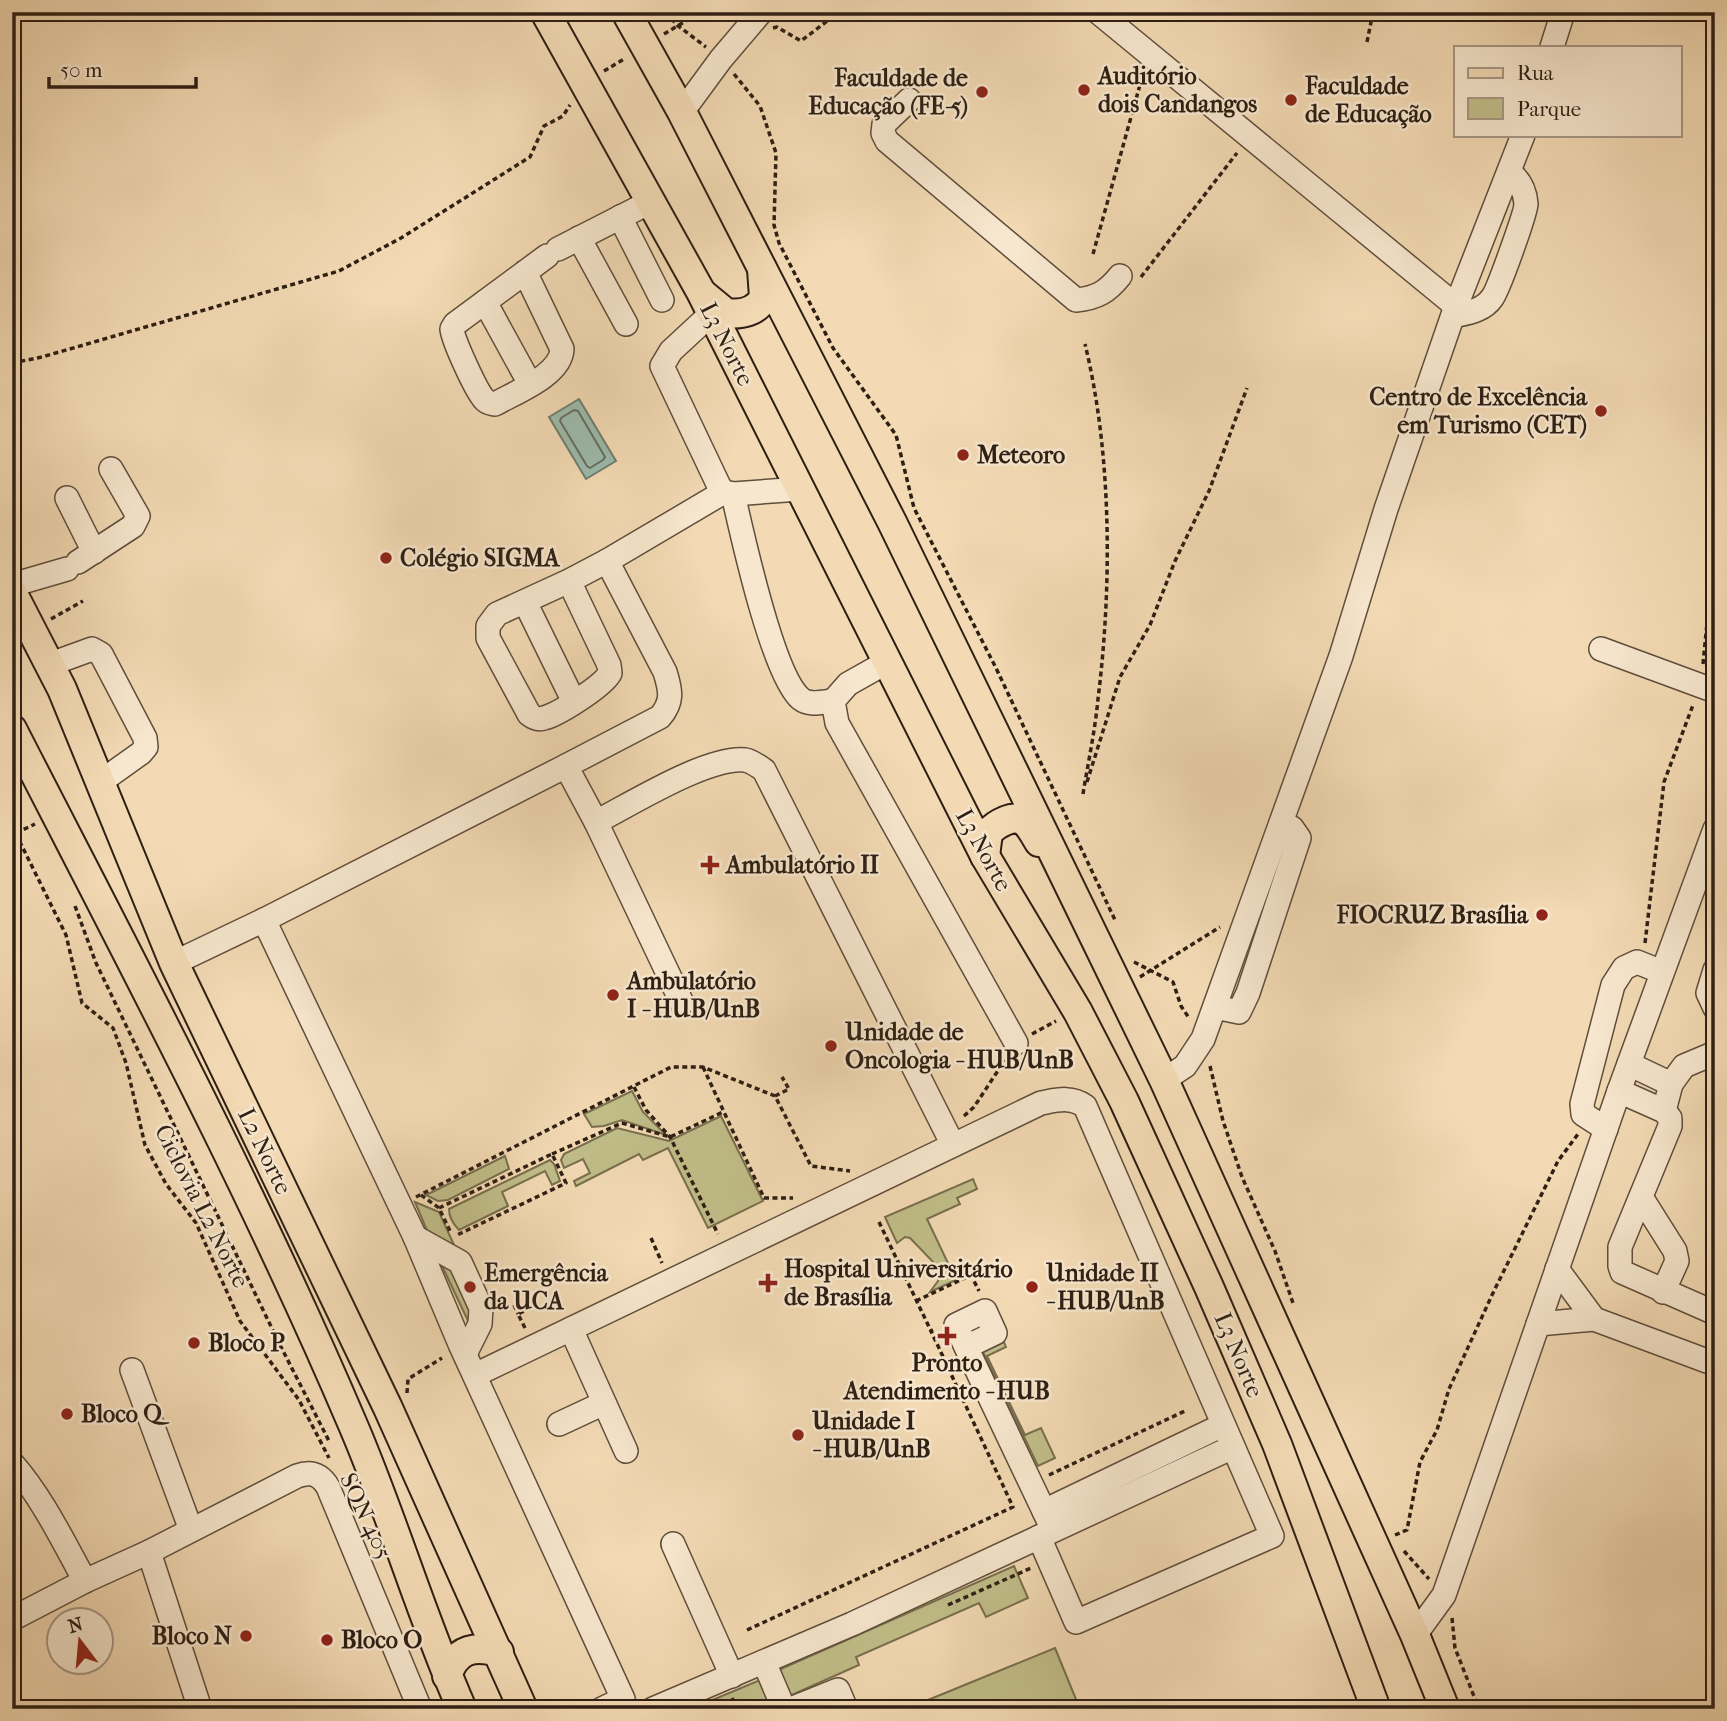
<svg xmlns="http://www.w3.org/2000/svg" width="1727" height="1721" viewBox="0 0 1727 1721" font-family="'IM FELL French Canon',serif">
<rect width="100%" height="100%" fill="#f3dab4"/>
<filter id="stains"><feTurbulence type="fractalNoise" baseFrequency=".00286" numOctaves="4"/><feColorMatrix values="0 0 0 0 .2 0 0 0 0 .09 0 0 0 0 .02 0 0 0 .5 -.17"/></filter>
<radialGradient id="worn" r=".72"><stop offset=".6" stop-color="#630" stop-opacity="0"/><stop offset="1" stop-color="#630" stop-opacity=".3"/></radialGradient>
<g fill="#c1be89" stroke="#786e4e" stroke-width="2">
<path d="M632 1091 643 1112 666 1135 622 1120 604 1126 592 1127 584 1114Z"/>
<path d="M721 1116 763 1201 708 1228 668 1148 643 1160 639 1154 576 1186 574 1181 590 1173 583 1159 564 1168 561 1160 564 1154 617 1128 669 1141Z"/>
<path d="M505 1156 509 1169 448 1200 438 1201 426 1195Z"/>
<path d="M550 1160 554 1164 560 1181 552 1185 545 1171 502 1192 508 1206 459 1230C453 1224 449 1217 449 1209Z"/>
<path d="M973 1179 977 1189 957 1198 960 1204 927 1219 956 1280 930 1292 938 1281 939 1268 910 1238 905 1237 897 1243 885 1217Z"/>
<path d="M415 1202 439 1212 460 1258 434 1247Z"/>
<path d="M436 1253 449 1260 473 1315 469 1323Z"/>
<path d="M1004 1342 1006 1347 987 1356 1025 1435 1041 1428 1055 1458 1038 1466 983 1352Z"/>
<path d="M1014 1566 1028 1598 986 1617 979 1603 856 1657 859 1665 785 1698 774 1672Z"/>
<path d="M1055 1648 1080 1709H906Z"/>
<path d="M760 1680 768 1701 748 1709H691Z"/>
</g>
<path fill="#9bbbac" stroke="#6f7d6f" stroke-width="2" d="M579 399 616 461 586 479 549 417Z"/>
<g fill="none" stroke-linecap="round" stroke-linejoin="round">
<path stroke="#646d60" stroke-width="2" d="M574 410 578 411 605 457 603 460 590 468 587 466 560 421 561 418Z"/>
<g stroke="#5f4e3c" stroke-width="26">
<g id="minor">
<path d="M1098 12 1456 306"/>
<path d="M1552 47 1563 12"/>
<path d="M909 100 884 124 883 133 887 141 1076 300C1097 298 1107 292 1120 276"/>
<path d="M682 112 721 59 761 12"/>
<path d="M620 217 662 300"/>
<path d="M579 238 626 324"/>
<path d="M558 249 652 201"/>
<path d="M525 272 562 349C561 375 516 392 495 404 490 403 488 403 485 400 477 393 453 340 452 329L455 324 547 256"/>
<path d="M485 302 530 384"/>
<path d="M712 313 671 351 662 366 719 486 724 492 733 494 800 489"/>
<path d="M1453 316C1467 313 1483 311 1492 298 1498 291 1526 212 1526 204 1525 190 1520 180 1509 172"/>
<path d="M733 494C742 534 773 676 801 699 810 706 822 702 833 701"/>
<path d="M67 498 94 552"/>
<path d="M78 562 133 526 138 516 111 469"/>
<path d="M569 581 609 665 610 673C603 686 559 714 544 718 538 720 534 718 529 714L488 638V626L497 614 569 581 607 561 724 492"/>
<path d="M12 585 67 569"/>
<path d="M525 602 574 702"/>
<path d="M1601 649 1715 691"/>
<path d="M887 662 848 684 833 701 837 723 1016 1043"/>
<path d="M48 665 92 649 101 654 145 738 146 747 141 753 99 783"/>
<path d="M566 766 660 717C673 702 671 691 665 672L607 561"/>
<path d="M596 822C631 804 708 756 745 760 752 761 759 767 764 770L953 1145"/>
<path d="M264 920 566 766 596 822 682 1003"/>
<path d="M174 963 264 920 415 1237 460 1344 623 1699 602 1709"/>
<path d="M1715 970 1708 993 1715 1008"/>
<path d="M1215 1007 1239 1012 1248 993 1299 838 1292 828 1282 823"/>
<path d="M1629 1064 1671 1084 1664 1111"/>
<path d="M1164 1080 1185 1066 1203 1039 1341 656 1386 509 1456 306 1523 135"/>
<path d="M1671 1084 1684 1066 1715 1053"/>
<path d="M1619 1091 1664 1111 1670 1118V1126L1620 1247V1266L1622 1272 1715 1313"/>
<path d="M1606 1129 1583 1114 1582 1104 1613 985 1624 968 1637 962 1662 972"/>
<path d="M1641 1197 1675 1251 1677 1261 1663 1292"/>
<path d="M415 1237 460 1262 481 1308 480 1324 465 1354"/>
<path d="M1557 1269 1594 1319"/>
<path d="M1538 1324 1594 1319 1715 1364"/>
<path d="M571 1329 626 1451"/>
<path d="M966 1347 995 1333 985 1311 956 1325 966 1347 1053 1530"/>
<path d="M132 1370 191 1530"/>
<path d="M475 1375 1041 1103C1057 1100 1071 1096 1085 1106L1272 1536 1076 1622 1039 1537"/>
<path d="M559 1424 604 1403"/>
<path d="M12 1463C42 1497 63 1541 85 1581"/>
<path d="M1044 1511 1223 1425"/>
<path d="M673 1544 732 1676"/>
<path d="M149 1552 200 1709"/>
<path d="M12 1619 85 1581 149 1552 297 1476C311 1471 320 1474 328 1487L420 1709"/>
<path d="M1415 1635 1444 1595 1619 1091 1715 829"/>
<path d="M764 1662 784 1709"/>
<path d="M653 1709 852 1624 1233 1447"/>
<path d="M791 1709 838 1690 846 1709"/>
</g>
</g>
<g stroke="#2e1f14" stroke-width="32">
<g id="major">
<path d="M545 12 701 292 985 856 1078 1012 1124 1101 1209 1287 1277 1444 1376 1709"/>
<path d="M626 12 682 112 892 522 1164 1080 1415 1635 1445 1709"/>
<path d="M703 294 726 313C741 315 757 312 764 297L762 269"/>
<path d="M12 592 62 689 174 963 388 1408 523 1709"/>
<path d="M12 729C130 959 252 1188 353 1425 393 1518 421 1616 462 1709"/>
<path d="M985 856 988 833C996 824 1014 813 1025 822 1031 827 1035 836 1039 842"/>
<path d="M447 1676C456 1649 473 1645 499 1652"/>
</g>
</g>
<g stroke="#2e1f14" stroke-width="3.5" stroke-dasharray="5 3.5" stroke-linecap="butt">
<path d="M666 12 677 25 706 47"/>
<path d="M773 28 777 27 801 41 839 12"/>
<path d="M664 34 701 12"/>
<path d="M1367 42 1373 12"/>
<path d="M604 71 624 59"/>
<path d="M734 74 760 106 776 153 774 225 779 243 833 348 896 435 914 508 996 668 1115 920"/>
<path d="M1093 254 1143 74"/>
<path d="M1141 277 1237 153"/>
<path d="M12 363 42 357 339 271 401 238 530 157 544 126 563 116 570 105"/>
<path d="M51 619 83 601"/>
<path d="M1703 664 1709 603 1715 595"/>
<path d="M1087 782 1120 677 1150 625 1175 561 1209 491 1247 388"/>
<path d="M1083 794C1088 763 1095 731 1098 699 1112 586 1112 455 1085 344"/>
<path d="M12 826 66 935 82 1003 113 1028 126 1063 145 1145 166 1184 196 1223 240 1321 299 1400 329 1458"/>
<path d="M16 833 35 824"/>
<path d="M75 906 96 963 278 1341 329 1441"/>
<path d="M1645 943 1664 782 1693 705"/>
<path d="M1134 962 1173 982 1181 1006 1189 1018"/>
<path d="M1140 977 1220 927"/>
<path d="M1032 1034 1056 1021"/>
<path d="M1210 1066 1223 1121 1242 1177 1275 1251 1293 1303"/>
<path d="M703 1067 764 1198H793"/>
<path d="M634 1087 646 1110 670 1137 718 1234"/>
<path d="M775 1096 789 1089 782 1077"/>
<path d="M964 1116 974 1107 1005 1060"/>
<path d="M552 1154 622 1123 670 1137 723 1112"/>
<path d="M421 1195 439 1208 451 1233"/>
<path d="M416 1197 671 1067H703L775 1096 811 1166 850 1171"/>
<path d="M439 1208 552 1154 566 1183 455 1236"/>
<path d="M879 1222 931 1331"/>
<path d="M651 1238 662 1263"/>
<path d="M916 1301 971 1275 979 1291"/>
<path d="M514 1305 518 1314"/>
<path d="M525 1328 518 1314 541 1303"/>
<path d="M407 1393 408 1379 442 1358"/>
<path d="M1049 1475 1187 1410"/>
<path d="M1395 1535 1407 1530 1420 1462 1437 1430 1449 1389 1492 1295 1558 1161 1578 1134"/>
<path d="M1404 1551 1429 1579"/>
<path d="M948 1605 1031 1568"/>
<path d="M1452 1618 1455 1648 1479 1709"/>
<path d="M747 1630 1013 1507 931 1331 936 1328"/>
<path d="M732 1698 737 1709"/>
</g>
<use href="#minor" stroke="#f7e7ce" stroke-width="23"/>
<use href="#major" stroke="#f3dab4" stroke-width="28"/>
</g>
<g fill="#8f2418" stroke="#f7e7ce" stroke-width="2.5">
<circle cx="1084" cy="90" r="7"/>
<circle cx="982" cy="92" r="7"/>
<circle cx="1291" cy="100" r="7"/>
<circle cx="1601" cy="411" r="7"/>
<circle cx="963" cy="455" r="7"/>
<circle cx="386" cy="558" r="7"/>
<path d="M706.5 854.5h7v7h7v7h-7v7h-7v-7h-7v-7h7z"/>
<circle cx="1542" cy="915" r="7"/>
<circle cx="613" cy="995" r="7"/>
<circle cx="831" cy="1046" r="7"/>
<path d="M764.5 1272.5h7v7h7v7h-7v7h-7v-7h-7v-7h7z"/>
<circle cx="470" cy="1287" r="7"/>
<circle cx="1032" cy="1287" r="7"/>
<path d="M943.5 1325.5h7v7h7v7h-7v7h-7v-7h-7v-7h7z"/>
<circle cx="194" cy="1343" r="7"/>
<circle cx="67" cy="1414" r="7"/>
<circle cx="798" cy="1435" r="7"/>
<circle cx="246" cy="1636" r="7"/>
<circle cx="327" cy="1640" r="7"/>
</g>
<g text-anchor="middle" stroke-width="5" stroke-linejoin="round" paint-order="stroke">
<g font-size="24" font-weight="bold" fill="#2e1f14" stroke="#f7e7ce" text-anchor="start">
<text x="1098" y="84">Auditório<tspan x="1098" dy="28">dois Candangos</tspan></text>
<text x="968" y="86" text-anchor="end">Faculdade de<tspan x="968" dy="28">Educação (FE-5)</tspan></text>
<text x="1305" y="94">Faculdade<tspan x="1305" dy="28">de Educação</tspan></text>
<text x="1587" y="405" text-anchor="end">Centro de Excelência<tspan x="1587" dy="28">em Turismo (CET)</tspan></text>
<text x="977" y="463">Meteoro</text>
<text x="400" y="566">Colégio SIGMA</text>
<text x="726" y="873">Ambulatório II</text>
<text x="1528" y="923" text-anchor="end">FIOCRUZ Brasília</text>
<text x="627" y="989">Ambulatório<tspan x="627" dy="28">I - HUB/UnB</tspan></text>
<text x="845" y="1040">Unidade de<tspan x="845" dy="28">Oncologia - HUB/UnB</tspan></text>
<text x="784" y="1277">Hospital Universitário<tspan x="784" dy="28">de Brasília</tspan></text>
<text x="484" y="1281">Emergência<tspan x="484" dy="28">da UCA</tspan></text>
<text x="1046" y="1281">Unidade II<tspan x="1046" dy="28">- HUB/UnB</tspan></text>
<text x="208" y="1351">Bloco P</text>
<text x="947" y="1371" text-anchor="middle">Pronto<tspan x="947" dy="28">Atendimento - HUB</tspan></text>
<text x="81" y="1422">Bloco Q</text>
<text x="812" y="1429">Unidade I<tspan x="812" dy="28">- HUB/UnB</tspan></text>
<text x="232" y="1644" text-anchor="end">Bloco N</text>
<text x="341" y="1648">Bloco O</text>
</g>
<g font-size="24" fill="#2e1f14" stroke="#f7e7ce">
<text transform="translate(727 344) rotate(63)" y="8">L3 Norte</text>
<text transform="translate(984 850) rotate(61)" y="8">L3 Norte</text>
<text transform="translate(265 1151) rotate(64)" y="8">L2 Norte</text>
<text transform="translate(202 1206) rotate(63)" y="8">Ciclovia L2 Norte</text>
<text transform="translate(1239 1355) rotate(67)" y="8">L3 Norte</text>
<text transform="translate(366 1516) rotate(65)" y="8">SQN 405</text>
</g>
</g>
<rect width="1727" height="1721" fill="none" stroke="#f3dab4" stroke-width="42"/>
<rect x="14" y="14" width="1699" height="1693" fill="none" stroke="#2e1f14" stroke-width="3.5"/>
<rect x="21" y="21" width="1685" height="1679" fill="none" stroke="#2e1f14" stroke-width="2"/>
<rect x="1454" y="46" width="228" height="91" fill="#f7e7ce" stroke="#a79784" stroke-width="2"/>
<rect x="1468" y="68" width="35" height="10" fill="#f3dab4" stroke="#a79784" stroke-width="2"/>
<text x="1517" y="80" font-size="21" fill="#2e1f14">Rua</text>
<rect x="1468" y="98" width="35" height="21" fill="#c1be89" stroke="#a79784" stroke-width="2"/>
<text x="1517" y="116" font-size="21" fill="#2e1f14">Parque</text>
<g transform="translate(80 1641) rotate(344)"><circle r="33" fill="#f7e7ce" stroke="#a79784" stroke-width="2"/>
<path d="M0-5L12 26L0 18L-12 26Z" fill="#8f2418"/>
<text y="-10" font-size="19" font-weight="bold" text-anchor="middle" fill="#2e1f14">N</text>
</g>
<path d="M49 77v10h147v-10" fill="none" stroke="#2e1f14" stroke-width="3.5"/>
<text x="60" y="77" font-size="21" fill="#2e1f14" stroke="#f7e7ce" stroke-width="5" paint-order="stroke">50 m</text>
<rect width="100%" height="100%" filter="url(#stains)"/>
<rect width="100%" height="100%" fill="url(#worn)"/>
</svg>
